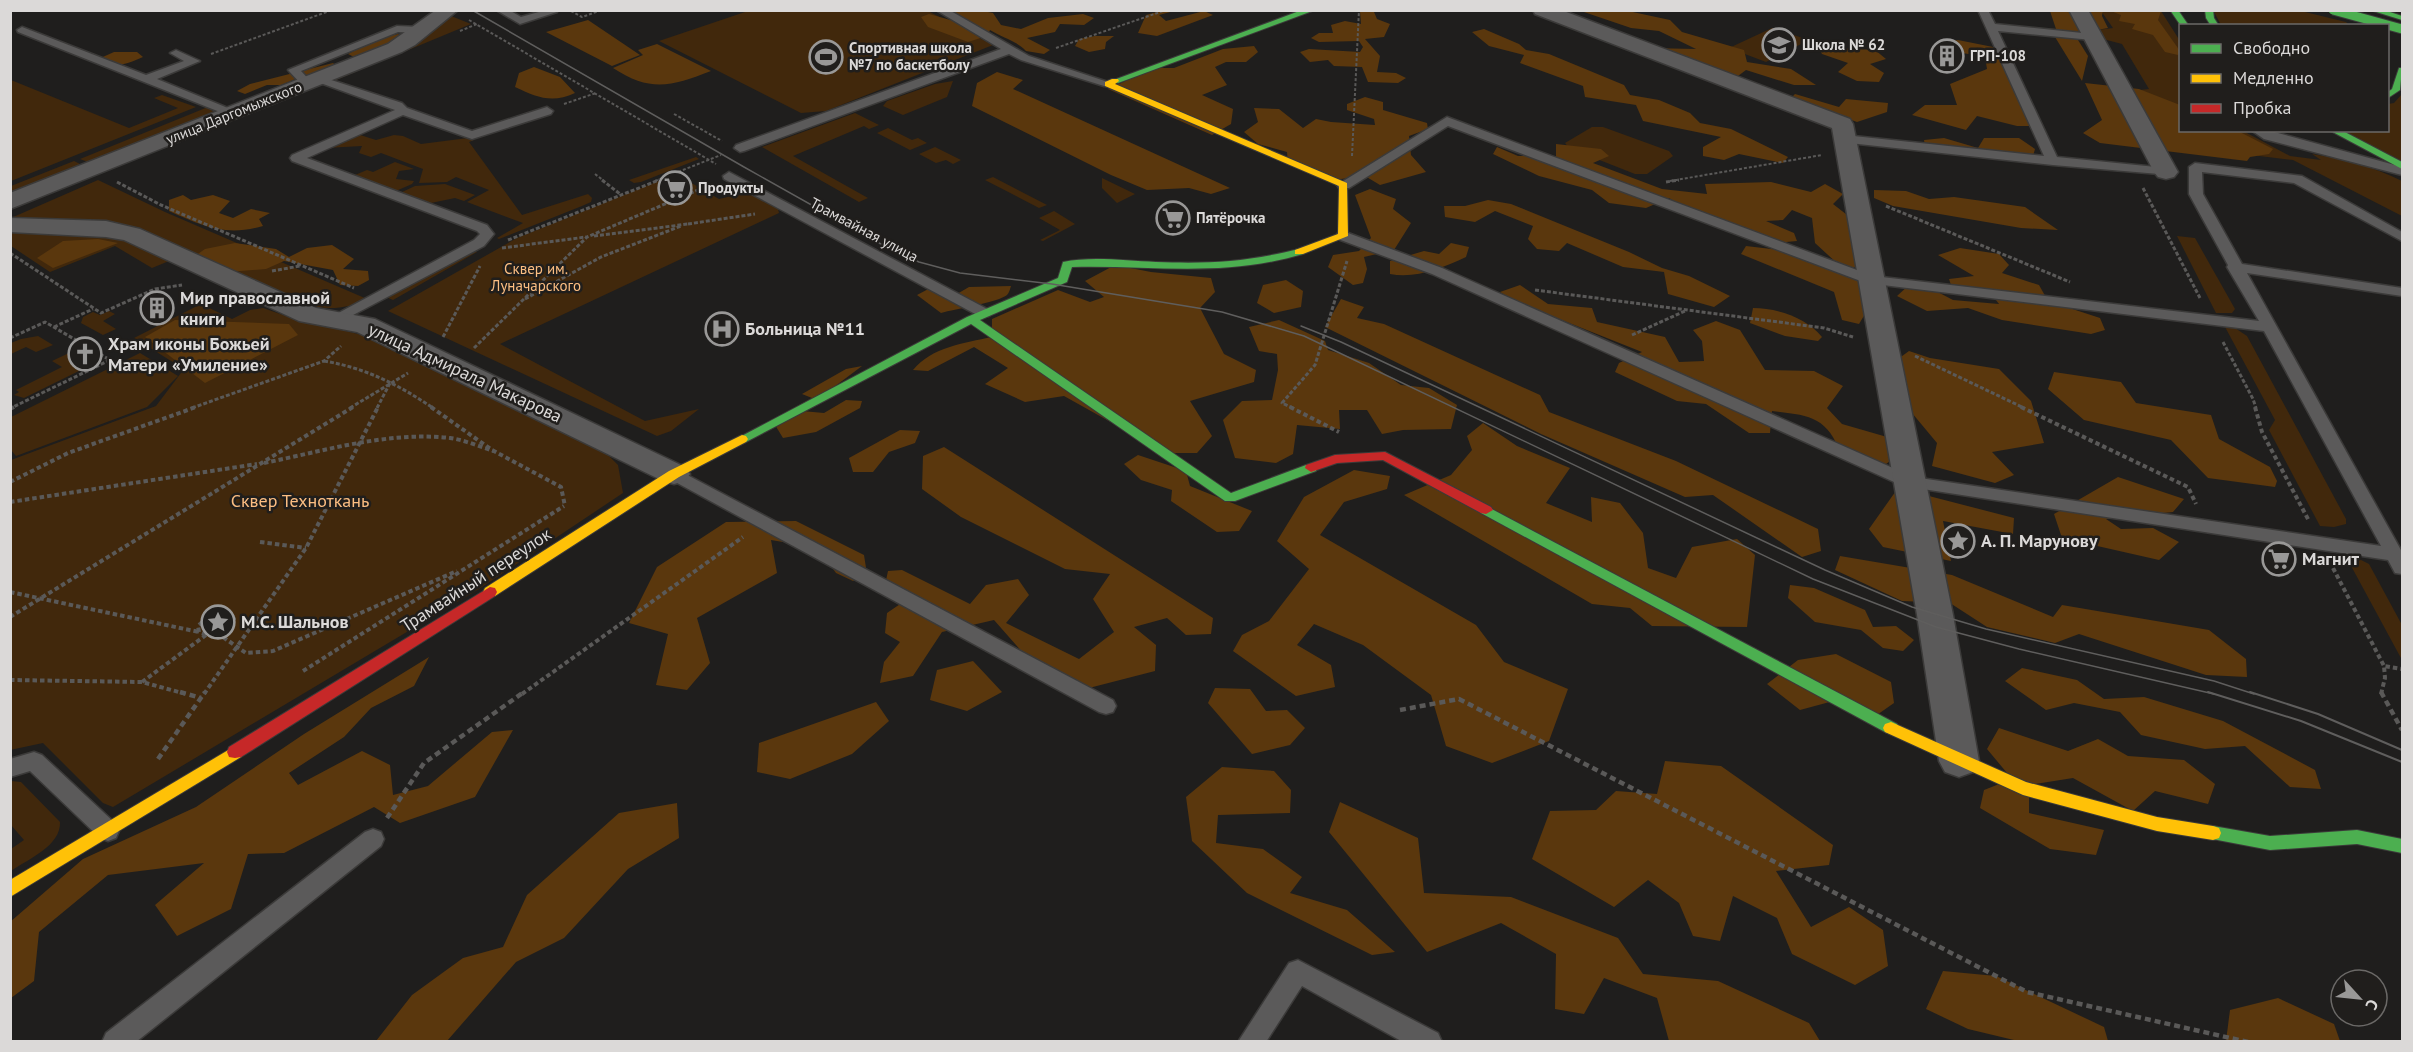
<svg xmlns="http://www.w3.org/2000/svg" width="2413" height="1052" viewBox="0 0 2413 1052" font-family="'PT Sans',sans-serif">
<rect width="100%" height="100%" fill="#1f1e1d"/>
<g fill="#41280c">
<path d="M926 10 993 45 826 111 801 113 659 41 748 11Z"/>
<path d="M2213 10 2301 11 2346 22 2349 25H2221Z"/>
<path d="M2101 11H2161L2180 41V130L2243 131 2290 156 2321 160 2312 154C2343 159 2374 167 2402 181V216L2293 160 2161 144 2131 91 2149 89 2122 44 2103 39 2097 30 2113 28Z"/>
<path d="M451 16 471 24 336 80 335 78Z"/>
<path d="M1772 28 1809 40 1766 62 1729 48Z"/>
<path d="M11 80 129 128 178 108 154 98 162 95 196 107 11 181Z"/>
<path d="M953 81 947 97 903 115 883 106 887 101 935 84Z"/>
<path d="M2402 94V161L2342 131 2388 130V104L2394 103Z"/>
<path d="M208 107 215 113 93 164 80 159Z"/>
<path d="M855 113 879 125 869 129 864 126 793 156 868 198 859 202 762 147Z"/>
<path d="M1592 127H1603L1669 151 1673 156 1647 174H1635L1569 148 1565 143Z"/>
<path d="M888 128 912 140 918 138 927 143 910 150 877 133Z"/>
<path d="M357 134 376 140 394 135 403 136 421 144 468 138 474 140 469 142 522 215 588 194 592 198 591 202 582 206 499 239 497 238 523 223 467 202 489 190 456 177 447 182 419 183 423 169 381 153 371 157 359 153 362 146 326 148Z"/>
<path d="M935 147 961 160 953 164 946 160 936 163 919 154Z"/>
<path d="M696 157 699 159 641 182 634 183 629 180Z"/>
<path d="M74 161 86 167 11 193V186Z"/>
<path d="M395 162 414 169 399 171 396 179 414 181 412 184 396 191 355 175 367 170 373 172Z"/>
<path d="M676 174 719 199 749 192 778 209 779 213 500 344 645 421 699 409 671 431 657 436 388 311 517 238Z"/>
<path d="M993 177 1047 205 1039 208 985 180Z"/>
<path d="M1102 178 1135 194 1117 203 1102 188Z"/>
<path d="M98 180 165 212 367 299C345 310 326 310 303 304L138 227 11 218Z"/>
<path d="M445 184 475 195 464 201 455 198 431 203 400 193 415 186Z"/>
<path d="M1054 211 1075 224 1043 241 1040 240 1060 230 1039 218Z"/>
<path d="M10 230 106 235 121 239 169 261 152 268 115 246 50 272 11 246Z"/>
<path d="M2177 236 2195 238 2235 309 2232 313H2216Z"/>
<path d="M473 250 477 252 393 300 386 297Z"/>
<path d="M201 304 232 319 250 310 263 308 289 317 366 336 605 452 618 465 623 493 479 589 113 807 103 803 43 743 10 750 11 460 156 406 184 369 134 338Z"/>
<path d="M109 311 115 314 103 321 116 329 103 335 81 323 83 317 93 312 100 315Z"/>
<path d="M2224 325 2235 328 2247 336 2346 519V524L2334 527 2320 526 2269 430 2275 420Z"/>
<path d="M38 336 53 345 36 352 26 347 11 354V343L21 339Z"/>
<path d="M69 353 84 361 81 370 24 398 14 395 19 392 16 390 62 367 52 361Z"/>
<path d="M140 353 178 376 147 407 16 456 11 450V417Z"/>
<path d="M2343 551 2369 564 2402 625V660Z"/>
<path d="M11 781 21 782 60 822C61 846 28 859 11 871V849L24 840 11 825Z"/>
</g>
<g fill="#5a370d">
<path d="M2103 10 2102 16 2108 28 2080 33 2078 40 2088 56 2082 81 2055 37 2049 32 2011 26 2056 29 2050 11Z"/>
<path d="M951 11H983L993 13 1001 25 1021 29 1048 18 1083 14 1094 18 1084 25 1060 24 1055 32 1027 38 1050 50 1044 54 1026 51C1017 41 1003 38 990 30L987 36 968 42 928 27 921 17 929 14 954 21 960 15Z"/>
<path d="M1161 11H1174L1159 15 1166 21 1204 11 1213 15 1157 36 1138 33 1146 15Z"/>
<path d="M1360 11 1374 12 1377 19 1390 24 1384 37 1365 39 1380 56 1377 72 1396 73 1406 78 1398 83 1368 82 1362 67 1334 66 1328 60 1310 62 1300 52 1309 49 1360 52 1363 47 1359 41 1319 42 1311 38 1319 33H1333L1331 25 1345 21 1361 24Z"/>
<path d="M1581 11H1628L1670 20 1682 32 1744 50 1747 62 1791 69 1816 85H1794L1746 70 1738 76 1671 67 1644 56 1648 48 1696 49 1659 31 1631 28Z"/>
<path d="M2111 11H2161L2158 20 2180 51 2178 55 2165 52 2153 35 2132 29 2135 24 2119 21 2121 15Z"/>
<path d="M588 20 640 55 612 66 546 32Z"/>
<path d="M1484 29 1519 44 1526 50 1549 54 1624 85 1630 95 1659 100 1690 113 1700 123 1731 129 1788 157 1783 163 1739 154 1724 160 1703 156V147L1721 137 1643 121 1636 105 1585 97 1583 86 1520 63 1524 55 1489 46 1472 32Z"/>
<path d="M398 34 406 38 356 58 348 54 376 39Z"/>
<path d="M1095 36H1114L1106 42 1105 49 1089 52 1075 46 1079 39Z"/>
<path d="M1958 40 1993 47 2000 55 2031 126H2017L1977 116 1966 130 1912 115 1925 105H1957L1950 84 1987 69 1985 57 1946 50 1941 43Z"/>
<path d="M657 44 711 71C672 86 651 93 613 68L643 55 638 50Z"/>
<path d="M1254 46 1258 52 1246 62H1226L1215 67 1227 85 1202 95 1233 109 1231 124 1212 135 1108 89 1154 68H1174L1223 49Z"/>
<path d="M1818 47 1875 50 1886 59 1870 64 1884 73 1879 82 1857 81 1838 72 1848 63 1822 54Z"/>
<path d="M114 52H137L143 57C128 64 111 70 96 60Z"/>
<path d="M333 63 339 68 331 72 298 78 281 85H267L245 94 237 91 250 84Z"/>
<path d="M534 67 560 77 575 93C552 104 536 97 515 87L519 73Z"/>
<path d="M997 72 1023 80 1013 89 1230 188 1211 194 1189 188 1147 190 1111 175 972 106 977 83Z"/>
<path d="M2085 83 2139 89 2180 105V130L2238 131 2273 149 2269 154 2250 157 2247 161 2100 143 2083 133 2102 120Z"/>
<path d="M1795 94 1839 107 1846 99 1888 103 1887 112 1857 122 1791 98Z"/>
<path d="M1365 97 1383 102V110L1427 123 1428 129 1409 136 1411 155 1426 172 1380 185 1365 176 1333 180 1288 164 1287 152 1258 144 1244 132 1258 122 1254 108 1279 109 1303 128 1316 119 1331 122 1375 125 1374 119 1347 110V104Z"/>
<path d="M1944 138 1978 148 1984 138H2019L2035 149 2033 156 1925 146 1924 140Z"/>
<path d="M1556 144 1601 149 1609 156 1593 163 1662 189 1707 194 1705 184 1771 182 1811 192 1825 184 1843 194 1833 204 1851 218 1864 268 1840 266 1815 243 1812 218 1792 210 1783 220 1766 221 1794 233 1797 241 1776 243 1693 213 1669 198 1646 208 1609 203 1592 190 1539 176 1493 154 1497 147 1518 156H1556Z"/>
<path d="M1370 189 1396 199 1393 209 1411 223 1394 250 1364 257 1367 269 1363 283 1353 285 1328 267 1333 255 1359 251 1371 238 1355 195Z"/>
<path d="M1874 190 1906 191 1929 199 1954 197 2025 207 2058 230 2021 228 1893 206 1874 198Z"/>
<path d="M183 195 191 200 213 195 230 201 219 213 233 218 251 209 270 213 259 219 263 226C225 237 203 226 169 211V200Z"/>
<path d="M1488 200 1511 204 1629 252 1662 268 1689 276 1730 296 1714 307 1668 294 1664 272 1623 267 1567 243 1559 251 1537 249 1528 239 1533 226 1495 211 1475 222 1445 217 1444 206H1465Z"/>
<path d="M98 239 118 243 53 268 37 258 63 241Z"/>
<path d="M235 243 276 249 289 257 307 248 332 245 354 259 343 269 368 271 369 280 358 286 340 285 333 270 284 261 266 269 228 272 195 256 205 249Z"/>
<path d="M1451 243 1469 247 1466 257C1442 268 1416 279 1390 274V261L1424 251 1439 254Z"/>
<path d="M1746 246 1788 251 1863 277 1871 304 1859 324 1842 320 1834 292 1741 254Z"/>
<path d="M1960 248 1999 254 2009 265 2002 273 2039 285 2048 301 2100 318 2105 330 2091 334 2002 320 1968 308 1927 311 1897 296 1909 285 1930 288 1953 300 1999 304 1993 296 1952 288 1949 279 1974 276 1938 255Z"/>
<path d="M1115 265 1151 272 1211 278 1215 292 1200 308 1224 354 1256 370 1254 382 1190 401 1212 436 1197 453H1166L1064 396 1025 402 985 384 1008 368 974 347 928 371 913 370C932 347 964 343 992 337V319L1058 290 1090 302 1104 297 1085 281Z"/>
<path d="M1286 280 1303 291 1301 307 1274 313 1257 303 1263 285Z"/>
<path d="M1520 285 1548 304 1592 308 1597 322 1665 337 1679 362 1704 361 1702 341 1693 330 1716 321 1740 330 1765 370 1814 371 1843 386 1827 408 1842 424 1894 439 1900 454 1886 464 1841 455C1828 416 1808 415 1772 411L1770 433H1749L1706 404 1677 401 1615 372 1619 363 1642 352 1514 301 1500 292Z"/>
<path d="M934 286 957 294 969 287 1011 286C1010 289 1009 293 1007 295 999 302 955 309 941 313L917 295Z"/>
<path d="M1341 299 1364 307 1357 318 1384 324 1540 395 1549 412 1676 461 1818 529 1821 551 1802 557 1713 495 1685 497 1541 434 1325 327Z"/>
<path d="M1753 308C1777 308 1807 318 1822 337L1818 341 1785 336 1750 323Z"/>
<path d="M175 320 289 324 298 335 205 383 145 337Z"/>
<path d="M1279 320 1325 341 1328 350 1369 363 1401 385 1429 388 1457 405 1451 429 1403 430 1382 434 1367 410H1339L1340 429 1297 425 1293 454 1276 463 1235 458 1223 420 1242 401 1272 400 1278 370 1277 354 1259 351 1249 327Z"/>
<path d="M1909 351 1930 358 1999 369 2031 401 2044 443 1992 452 2014 475 1995 483 1932 466 1937 443 1912 413 1898 359Z"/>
<path d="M862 366 802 411 824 413 846 400 862 401 860 408 816 432 783 438 772 420 812 398 802 394 846 369Z"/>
<path d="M2054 372 2121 382 2136 403 2211 415 2219 439 2270 467 2277 481 2275 487 2208 478 2171 440 2084 420 2048 389Z"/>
<path d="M1483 423 1517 446 1570 468 1546 503 1592 522 1591 497 1620 503 1643 533 1648 568 1676 578 1692 547 1737 539 1755 555 1747 627 1652 626 1630 608 1592 604 1404 495 1451 475 1472 450 1467 436Z"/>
<path d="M900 430 920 431 915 443 889 452 873 472H853L849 458Z"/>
<path d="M944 447 1213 618 1211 634 1186 635 1167 618 1134 627 1156 645 1155 671 1089 688 1031 662 994 620 942 632 913 676 880 683 884 662 900 642 885 633 887 613 909 598 885 585 888 571 902 570 970 604 986 585 1018 579 1029 595 1006 623 1079 659 1114 632 1093 599 1110 574 1065 569 961 517 922 489 923 456Z"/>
<path d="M1138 455 1186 471 1190 486 1252 511 1239 531 1217 532 1171 501 1172 490 1141 480 1124 464Z"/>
<path d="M1354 470 1390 476 1387 489 1344 502 1320 535 1476 625 1504 662 1568 689 1549 741 1492 763 1446 746 1431 695 1363 645 1314 624 1297 645 1331 665 1335 687 1296 696 1233 651 1242 635 1269 621 1309 569 1277 541 1304 497Z"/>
<path d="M2118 477 2184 499 2173 512 2106 519 2121 529 2153 528 2179 542 2159 560 2062 538 2054 514Z"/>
<path d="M1898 488 2014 518 2013 534 1943 521 1951 561 1883 547 1869 529Z"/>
<path d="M796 521 864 555 867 574 853 581 836 573 818 548 771 540 777 573 697 618 710 663 687 690 656 685 668 634 629 623 657 567 726 522Z"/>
<path d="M1840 556 1952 575 2053 617 2062 605 2209 630 2246 659 2247 677 2206 675 2079 634 2055 643 1987 627 1950 603 1902 601 1835 570Z"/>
<path d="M1790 585 1814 588 1865 610 1873 627 1896 626 1914 640 1903 651 1883 648 1861 630 1815 622 1788 598Z"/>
<path d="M1836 654 1891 682 1894 703 1874 717 1837 700 1800 710 1767 684 1798 660Z"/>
<path d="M429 657 414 686 371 708 344 737 289 773 298 785 362 751 390 765 393 795 428 786 492 732 513 730 475 797 400 823 374 807 284 853 248 854 231 909 177 936 155 905 204 863 108 875 39 932 34 981 11 998 10 922 83 859 196 807 304 734Z"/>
<path d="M973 661 1002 692 967 711 930 700 937 670Z"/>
<path d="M2022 668 2077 680 2104 699 2144 697 2223 721 2315 770 2321 789 2290 787 2245 746 2205 749 2141 735 2120 712 2074 703 2046 710 2005 681Z"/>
<path d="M1215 688 1250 689 1266 711 1287 710 1305 728 1290 745 1252 754 1208 703Z"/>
<path d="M876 702 889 721 852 754 790 779 757 772 759 743Z"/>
<path d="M1999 728 2068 751 2098 739 2128 756 2184 760 2215 784 2208 804 2155 791 2133 811 2073 778 2029 785V813L2104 830 2096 855 2050 849 1980 808 1984 790 2012 779 1987 749Z"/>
<path d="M1665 761 1721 766 1833 845 1829 865 1776 871 1811 927 1849 907 1883 930 1888 966 1855 985 1792 954 1777 918 1733 896 1720 941 1693 936 1679 903 1648 880 1614 907 1532 859 1550 811 1596 810 1616 791 1657 794Z"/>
<path d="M1222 767 1274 771 1291 790 1290 813 1218 815 1216 843 1263 849 1302 877 1290 893 1347 910 1395 952 1372 955 1247 893 1192 841 1186 797Z"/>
<path d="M1340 802 1418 838 1424 893 1511 897 1618 938 1643 974 1718 981 1809 1023 1820 1041H1669L1657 998 1604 978 1584 1014 1555 1009 1556 954 1501 923 1427 952 1329 832Z"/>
<path d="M677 803 679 838 628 869 564 938 516 962 447 1041H376L412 995 463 958 503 947 527 895 619 813Z"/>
<path d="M1943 971 1996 976 2104 1027 2108 1041H2018L1968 1029 1926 1009Z"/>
<path d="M2278 998 2334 1024 2340 1041H2226L2230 1010Z"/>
</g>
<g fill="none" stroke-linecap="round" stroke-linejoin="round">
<g stroke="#3b3a39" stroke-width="3">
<g id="lane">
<path d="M496 10H509L521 17 546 10 557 12 520 24Z"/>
<path d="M936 10H949L1029 56 1114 84 1112 86H1104L1021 60 1009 54 744 151 740 152 734 148 736 145 1001 49Z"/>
<path d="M1978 10H1988L1995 24 2092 34 2097 37 2092 40 1998 31 2057 157 2166 168 2171 169 2172 172 2171 175 2053 165 1840 142 1838 139 1844 135 2044 156Z"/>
<path d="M397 26 420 27 425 30 420 33 398 32 301 71 313 84 311 86H303L288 70Z"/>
<path d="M22 27 146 75 184 61 170 53 176 50 200 61 157 79 240 113 234 117 230 116 18 32 17 30Z"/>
<path d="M319 76 402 103 407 108 472 131 547 107 553 111 551 114 472 139 403 115 307 158 487 225 494 234 484 246 336 324 331 323 329 320 331 317 474 240 480 234 477 231 292 161 290 158 292 155 395 110 315 81 313 79Z"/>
<path d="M1447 117 1873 276 2259 321 2227 267 2228 265 2189 194V167L2195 163 2302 176 2402 232V241L2294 183 2202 172 2203 194 2242 264 2402 288V296L2247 273 2402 552V574L2395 573 2388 560 1903 486 1432 274 1338 239 1336 236 1338 233H1348L1442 268 1913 477 2381 546 2264 331 1866 283 1448 126 1349 188H1339L1337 185Z"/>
<path d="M2251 130H2267L2402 167V175L2264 139Z"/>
<path d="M729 172 989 310 991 313 989 316H979L724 179 723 176Z"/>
<path d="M674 468 1113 700 1116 706 1113 712 1106 714 1099 712 668 478 665 474 668 470Z"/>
<path d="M34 752 42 755 116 824 119 831 116 838 108 841 100 838 30 771 10 777V759Z"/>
<path d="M373 829 381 832 384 839 381 846 136 1042H102L106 1033 365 832Z"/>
<path d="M1298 960 1438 1033 1442 1042H1403L1302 986 1266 1042H1238L1289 963Z"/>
</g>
</g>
<g stroke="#3b3a39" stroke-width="3">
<g id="street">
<path d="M436 10H458L415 45 402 52 10 209V193L388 44Z"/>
<path d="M1533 10H1561L1850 119 1853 124 1953 615 1979 761 1973 772 1959 777 1945 772 1939 761 1917 615 1832 128 1535 14Z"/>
<path d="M2069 10H2088L2178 172 2174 177 2166 179 2158 177 2154 172Z"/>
<path d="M10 218 106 221 140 229 316 308 375 319 685 467 690 474 685 481 674 484 663 481 357 332 299 321 124 240 106 237 10 232Z"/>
</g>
</g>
<g stroke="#3b3a39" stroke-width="2">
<g id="fast">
<path d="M1302 10H1315L1118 83 1111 81Z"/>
<path d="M2170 10H2178L2189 26H2181Z"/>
<path d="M2205 10H2213L2214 18 2219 26H2211L2206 18Z"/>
<path d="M2370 10H2384L2402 16V20Z"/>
<path d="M2399 68H2402L2400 90 2388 98V92L2392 89Z"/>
<path d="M2329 130H2341L2402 162V169Z"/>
<path d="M1299 249 1303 250V254C1222 278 1153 265 1072 267L1067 282 980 320 1231 493 1306 465H1316L1317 468 1316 471 1235 501H1225L971 324 746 442H738L736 439 967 317 1058 278 1063 262C1092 256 1127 261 1156 262 1210 264 1246 262 1299 249Z"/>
<path d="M1486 506 1897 724 1899 728 1897 732 1891 734 1885 732 1481 513 1479 510Z"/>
<path d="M2213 826 2270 836 2357 830 2402 839V853L2357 844 2270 850 2207 838 2205 833 2207 828Z"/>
</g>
</g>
<g stroke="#3b3a39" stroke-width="2">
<g id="slow">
<path d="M1112 79H1118L1119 81 1115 84 1347 183 1348 236 1303 254H1295V250L1338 234 1339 186 1105 86V82Z"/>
<path d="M742 435 746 436 748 439 746 442 679 477 495 596H485L483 592 485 588 669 471Z"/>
<path d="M1891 722 2026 782 2157 817 2213 826 2219 828 2221 833 2219 838 2213 840 2157 831 2023 795 1885 732 1883 728 1885 724Z"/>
<path d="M235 746 241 747 243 752 241 757 10 897V880Z"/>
</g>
</g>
<g stroke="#3b3a39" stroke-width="2">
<g id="jam">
<path d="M1385 452 1491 507 1493 510 1486 514 1481 513 1383 460 1337 463 1311 472 1305 468 1306 465 1335 455Z"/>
<path d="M490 587 495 588 497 592 495 596 241 757 235 758 229 757 227 752 229 747Z"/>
</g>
</g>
<g stroke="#5a5958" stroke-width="2" stroke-dasharray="3 2" stroke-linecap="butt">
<path d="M571 11 582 17 602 10"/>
<path d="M469 20 716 164"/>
<path d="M460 31 477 24"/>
<path d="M1056 48 1166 10"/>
<path d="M211 54 332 10"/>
<path d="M564 104 596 93"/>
<path d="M674 114 722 141"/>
<path d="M1352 156 1359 10"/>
<path d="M595 174 604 181"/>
<path d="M655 181 721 155"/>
<path d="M1670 181 1822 155"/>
</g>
<g stroke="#5a5958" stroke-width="3" stroke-dasharray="4 2" stroke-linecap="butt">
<path d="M602 180 620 194"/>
<path d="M117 182 161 205 354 288"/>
<path d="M1666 182 1679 180"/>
<path d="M2143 188 2200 298"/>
<path d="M1886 206 2070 282"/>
<path d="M688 224 755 214"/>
<path d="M594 236 688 224"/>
<path d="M508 240 659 180"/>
<path d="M502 248 586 237"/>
<path d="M10 253 101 313 155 289 182 285"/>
<path d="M272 271 300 266"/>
<path d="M1535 290 1824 328 1853 337"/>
<path d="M525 299 601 257 681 226"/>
<path d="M54 327 93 309"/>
<path d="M1632 335 1685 311"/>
<path d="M443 337 480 266"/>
<path d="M10 338 45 322 110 360 11 408"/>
<path d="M2223 342 2253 399 2256 408"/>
<path d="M474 348 587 237 710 185"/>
<path d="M1915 356 2024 408"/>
<path d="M324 361C366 368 399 385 433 408"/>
<path d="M192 408 324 361 341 346"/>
<path d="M350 408 408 373"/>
<path d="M377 408 390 383"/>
<path d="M1293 408 1282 403 1315 365 1347 261"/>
</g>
<g stroke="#5a5958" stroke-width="4" stroke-dasharray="4.5 3" stroke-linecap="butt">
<path d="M431 407 492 450 561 487 565 506"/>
<path d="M1290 407 1339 432"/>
<path d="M2021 407 2188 487 2196 504"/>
<path d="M2255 407 2262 432 2309 521"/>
<path d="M10 409 14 407"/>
<path d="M264 463C324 451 388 431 450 438 465 440 480 447 494 451"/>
<path d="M10 482 68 453 196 407"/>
<path d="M10 502 257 464"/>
<path d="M260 542 306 548"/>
<path d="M2333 568 2384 666"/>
<path d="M10 592 199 632"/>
<path d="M226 612 231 613 234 619C226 631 213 638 199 632L198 626 210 615Z"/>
<path d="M10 617 353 407"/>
<path d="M217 633 246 653 273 651 457 571"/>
<path d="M303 671 564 506"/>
<path d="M10 680 142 682 186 694"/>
<path d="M142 682 206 635"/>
<path d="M204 694 306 548 378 407"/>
<path d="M522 694 743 537"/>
<path d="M2381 694 2385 678 2384 666 2402 669"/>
</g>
<g stroke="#5a5958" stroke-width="4.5" stroke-dasharray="6 4" stroke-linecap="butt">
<path d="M180 692 201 698"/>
<path d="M2381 692 2402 730"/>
<path d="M1400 710 1459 699 2027 992 2248 1042"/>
<path d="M158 759 205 692"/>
<path d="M387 818 424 763 524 692"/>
</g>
<use href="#lane" fill="#5b5a5a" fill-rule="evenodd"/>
<use href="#street" fill="#5b5a5a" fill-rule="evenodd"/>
<use href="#fast" fill="#4caf50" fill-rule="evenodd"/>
<use href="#slow" fill="#ffc107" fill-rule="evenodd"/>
<use href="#jam" fill="#c62828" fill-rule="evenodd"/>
<g stroke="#5f5e5d" stroke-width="1.5">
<path d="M472 10 744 167 888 248 919 262 960 273 1052 284 1222 312 1304 336 1813 579 1936 627 2019 649 2214 694"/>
<path d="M1301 326 1341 342 1825 570 1912 607 1986 629 2214 681 2254 694"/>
</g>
<g stroke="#5f5e5d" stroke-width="2">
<path d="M2208 692 2301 721 2402 762"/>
<path d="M2250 692 2318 714 2402 750"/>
</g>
<g stroke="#3b3a39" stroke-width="11" stroke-linecap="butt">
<path id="fast-bridge" d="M2333 10 2402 29"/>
</g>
<use href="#fast-bridge" stroke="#4caf50" stroke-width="9"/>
</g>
<defs>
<g id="school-ring" transform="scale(1.725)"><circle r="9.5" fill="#201e1c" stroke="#999897" stroke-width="1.5"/><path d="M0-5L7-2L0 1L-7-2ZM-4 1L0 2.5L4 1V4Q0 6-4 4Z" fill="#999897"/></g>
<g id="building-ring" transform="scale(1.725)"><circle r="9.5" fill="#201e1c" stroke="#999897" stroke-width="1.5"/><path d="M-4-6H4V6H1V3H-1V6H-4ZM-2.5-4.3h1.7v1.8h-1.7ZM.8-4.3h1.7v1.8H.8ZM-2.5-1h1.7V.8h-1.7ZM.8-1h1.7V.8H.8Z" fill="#999897"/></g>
<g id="stadium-ring" transform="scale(1.725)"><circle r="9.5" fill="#201e1c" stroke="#999897" stroke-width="1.5"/><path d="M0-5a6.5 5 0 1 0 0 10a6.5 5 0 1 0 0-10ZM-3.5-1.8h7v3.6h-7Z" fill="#999897"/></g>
<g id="supermarket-ring" transform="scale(1.725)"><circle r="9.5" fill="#201e1c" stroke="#999897" stroke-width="1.5"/><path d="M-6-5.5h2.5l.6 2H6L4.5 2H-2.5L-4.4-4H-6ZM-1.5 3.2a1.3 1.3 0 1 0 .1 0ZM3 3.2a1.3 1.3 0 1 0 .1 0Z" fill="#999897"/></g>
<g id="hospital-ring" transform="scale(1.725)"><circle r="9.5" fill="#201e1c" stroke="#999897" stroke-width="1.5"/><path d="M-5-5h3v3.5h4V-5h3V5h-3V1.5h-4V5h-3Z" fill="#999897"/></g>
<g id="church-ring" transform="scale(1.725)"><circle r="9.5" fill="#201e1c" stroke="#999897" stroke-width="1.5"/><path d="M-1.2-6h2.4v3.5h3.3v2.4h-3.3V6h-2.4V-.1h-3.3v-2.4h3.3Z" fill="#999897"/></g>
<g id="sight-ring" transform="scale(1.725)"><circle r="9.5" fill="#201e1c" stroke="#999897" stroke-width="1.5"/><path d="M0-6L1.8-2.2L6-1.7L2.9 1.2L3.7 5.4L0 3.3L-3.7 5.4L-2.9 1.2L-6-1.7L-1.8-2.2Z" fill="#999897"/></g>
</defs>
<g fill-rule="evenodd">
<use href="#school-ring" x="1779" y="45"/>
<use href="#building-ring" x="1947" y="56"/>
<use href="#stadium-ring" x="826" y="57"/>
<use href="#supermarket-ring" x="675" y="188"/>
<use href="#supermarket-ring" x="1173" y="218"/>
<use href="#building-ring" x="157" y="308"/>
<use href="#hospital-ring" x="722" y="329"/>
<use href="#church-ring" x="85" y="354"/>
<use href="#sight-ring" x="1958" y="541"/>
<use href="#supermarket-ring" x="2279" y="559"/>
<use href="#sight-ring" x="218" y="622"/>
</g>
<g text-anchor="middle" stroke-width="5" stroke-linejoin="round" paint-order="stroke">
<g font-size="15" font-weight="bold" fill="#dbd9d8" stroke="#201e1c" text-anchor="start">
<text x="1802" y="50">Школа № 62</text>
<text x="849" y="53">Спортивная школа<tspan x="849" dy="17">№7 по баскетболу</tspan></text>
<text x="1970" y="61">ГРП-108</text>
<text x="698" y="193">Продукты</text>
<text x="1196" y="223">Пятёрочка</text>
</g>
<g font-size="15" fill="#dbd9d8" stroke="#201e1c">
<text transform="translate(234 113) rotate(-22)" y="5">улица Даргомыжского</text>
<text transform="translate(864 230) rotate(28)" y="5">Трамвайная улица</text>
</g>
<g font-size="15" fill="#fcbe82" stroke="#201e1c">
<text x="536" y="274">Сквер им.<tspan x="536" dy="17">Луначарского</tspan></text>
</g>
<g font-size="18" font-weight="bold" fill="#dbd9d8" stroke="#201e1c" text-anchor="start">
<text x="180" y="304">Мир православной<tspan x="180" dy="21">книги</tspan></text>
<text x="745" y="335">Больница №11</text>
<text x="108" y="350">Храм иконы Божьей<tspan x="108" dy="21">Матери «Умиление»</tspan></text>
<text x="1981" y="547">А. П. Марунову</text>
<text x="2302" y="565">Магнит</text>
<text x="241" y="628">М.С. Шальнов</text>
</g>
<g font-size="18" fill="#dbd9d8" stroke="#201e1c">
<text transform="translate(465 373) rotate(25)" y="6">улица Адмирала Макарова</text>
<text transform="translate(476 580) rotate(-33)" y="6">Трамвайный переулок</text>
</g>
<g font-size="18" fill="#fcbe82" stroke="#201e1c">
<text x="300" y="507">Сквер Техноткань</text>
</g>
</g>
<rect width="2413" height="1052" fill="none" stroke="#dbd9d8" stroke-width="24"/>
<rect x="2179" y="24" width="210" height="108" fill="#201e1c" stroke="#6b6967" stroke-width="1.5"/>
<rect x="2191" y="44" width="30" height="9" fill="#4caf50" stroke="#6b6967" stroke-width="1.5"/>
<text x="2233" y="54" font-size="18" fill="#dbd9d8">Свободно</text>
<rect x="2191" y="74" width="30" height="9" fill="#ffc107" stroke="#6b6967" stroke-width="1.5"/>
<text x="2233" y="84" font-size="18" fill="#dbd9d8">Медленно</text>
<rect x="2191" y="104" width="30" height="9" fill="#c62828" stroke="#6b6967" stroke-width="1.5"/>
<text x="2233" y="114" font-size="18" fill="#dbd9d8">Пробка</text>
<g transform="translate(2359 998) rotate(117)"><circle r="28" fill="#201e1c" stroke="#6b6967" stroke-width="1.5"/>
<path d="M0-4.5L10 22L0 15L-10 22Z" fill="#999897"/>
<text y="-9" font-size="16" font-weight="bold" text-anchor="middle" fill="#dbd9d8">С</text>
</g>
</svg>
